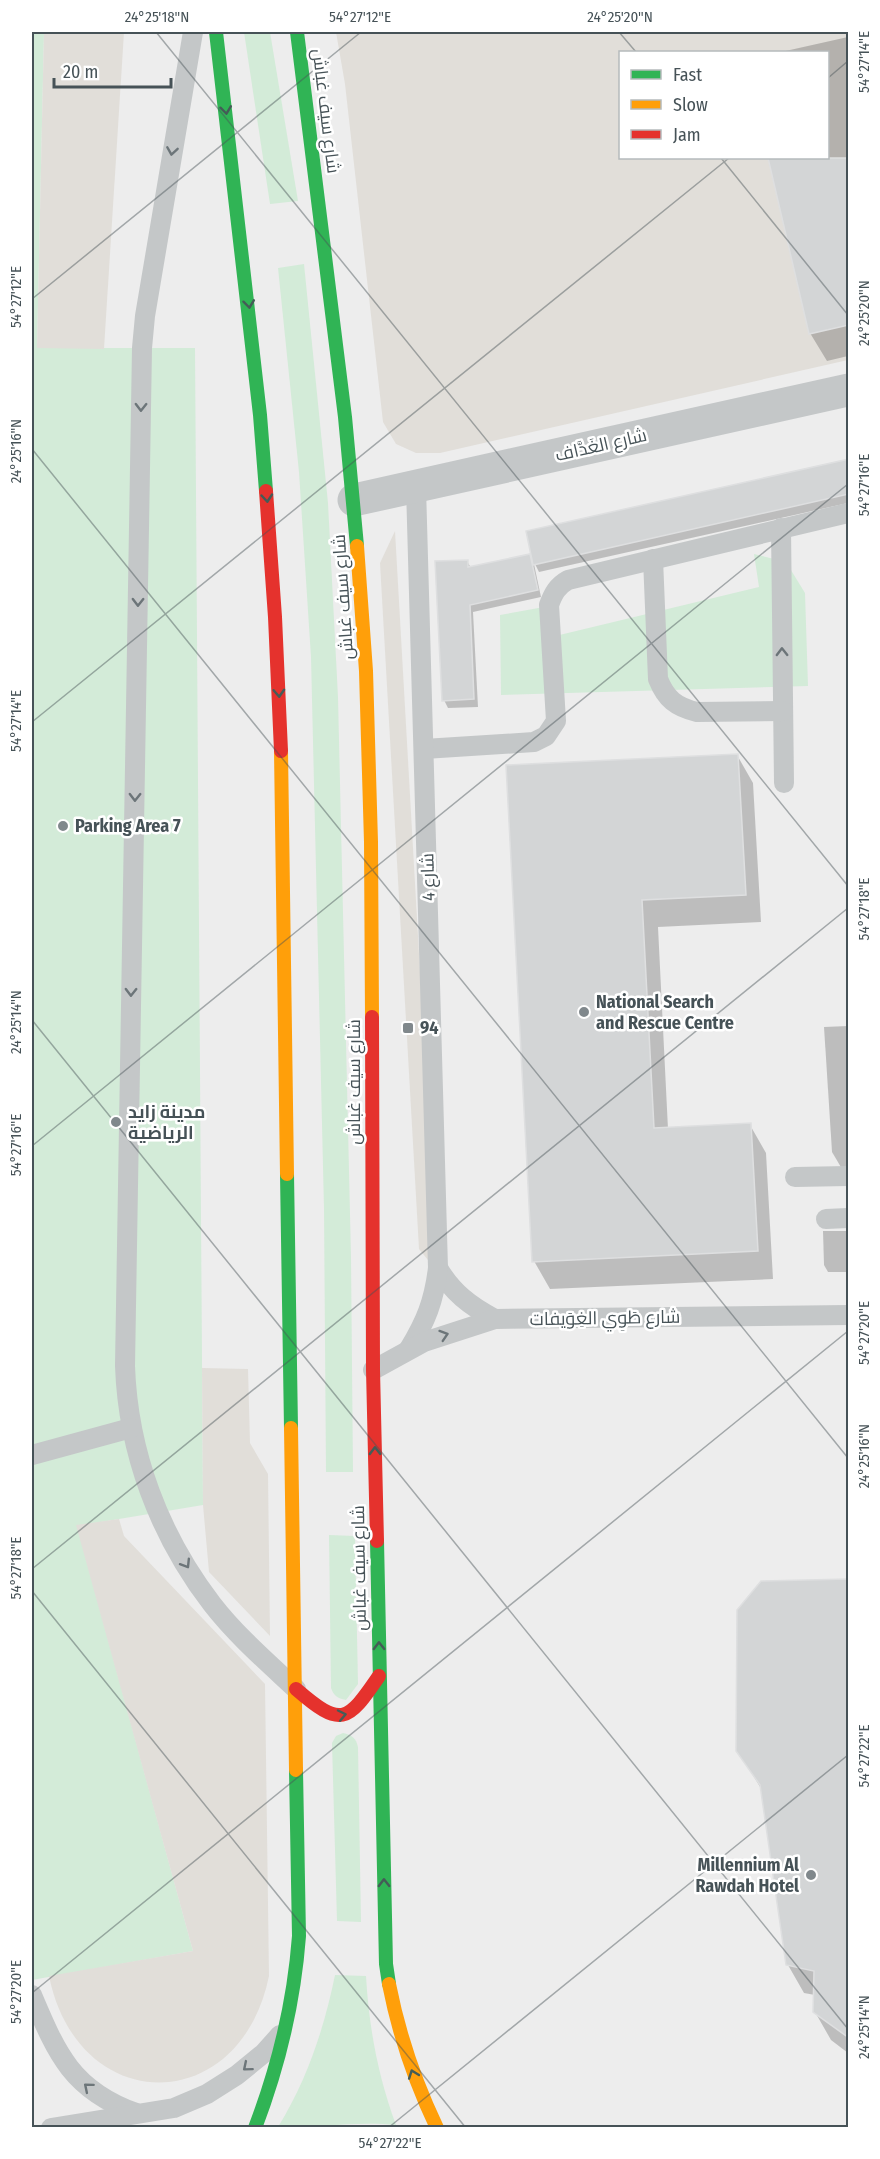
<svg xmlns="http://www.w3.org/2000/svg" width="880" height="2159" viewBox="0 0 880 2159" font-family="'Fira Sans Condensed',Cairo,sans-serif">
<rect width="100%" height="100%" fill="#ededed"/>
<g fill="#d3ebd8">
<path d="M32 32H44L37 348H195L203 1505 77 1526 193 1951 32 1980Z"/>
<path d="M244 32H270L298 201 270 204Z"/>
<path d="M304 264 328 503 338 697 351 1257 353 1472H326L324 1209 311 657 299 472 278 268Z"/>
<path d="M754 554 786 562 805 593 808 686 501 695 500 615 544 607 547 638 759 587Z"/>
<path d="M329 1535 355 1536 358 1684 346 1700C337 1698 334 1696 331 1688Z"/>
<path d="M343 1733C352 1735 356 1738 358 1747L361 1922 337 1921 332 1743 336 1736Z"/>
<path d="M335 1975 366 1976C369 2028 378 2076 396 2125 356 2121 317 2128 278 2127 307 2080 324 2029 335 1975Z"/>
</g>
<g fill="#e1ded9" fill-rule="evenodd">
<path d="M44 32H124L104 349 37 348Z"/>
<path d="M336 32H848V360L440 453H416L396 444 383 422 345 84ZM620 52H828V158H620Z"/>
<path d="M395 531 437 1271 419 1249 380 563Z"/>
<path d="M202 1368 248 1369 250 1443 268 1474 270 1636 209 1572 203 1505Z"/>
<path d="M119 1519 124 1536 265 1684 269 1976C240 2118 78 2118 49 1976L193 1951 76 1525Z"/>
</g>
<g fill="#0003">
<path d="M848 37V356L827 361 810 333 770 158H828V52H781Z"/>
<path d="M848 460V503L539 572 535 564Z"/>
<path d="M529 556 534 564 541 597 473 612 478 707 448 708 444 700 467 561 471 568Z"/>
<path d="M737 755 753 783 761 922 658 927 668 1129 750 1125 766 1153 773 1279 550 1289 534 1261 508 766Z"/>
<path d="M848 1026V1174H845L832 1152 824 1027Z"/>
<path d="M823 1231H848V1272H828L824 1265Z"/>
<path d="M848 1580V2053L831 2040 815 2012V1995L804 1993 788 1965 762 1790 738 1751Z"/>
</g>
<g fill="#d3d5d6" stroke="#dedfe0" stroke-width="1.5">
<path d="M768 158H849V325L809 334Z"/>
<path d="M849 459V494L533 565 526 531Z"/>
<path d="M530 554 538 590 470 605 474 699 442 701 435 561 468 560V567Z"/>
<path d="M738 754 746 895 642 900 654 1128 751 1123 758 1251 532 1262 506 765Z"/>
<path d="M849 1579V2038L813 2012 814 1971 786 1965 760 1785 736 1751 737 1610 761 1581Z"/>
</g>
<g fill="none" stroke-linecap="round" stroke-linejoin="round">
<g stroke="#c4c7c8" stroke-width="20">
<path d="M193 32 145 316 142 348 125 1366C128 1452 159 1535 212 1604 236 1635 267 1662 296 1689"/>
<path d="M781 528 784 783"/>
<path d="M653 559 658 679C666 699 676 707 697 712L783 711"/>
<path d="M424 749 534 742 546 736 556 721 549 605C553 594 557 586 568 580L848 513"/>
<path d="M795 1177 848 1176"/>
<path d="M826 1219 848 1218"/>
<path d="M438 1268C452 1292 470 1306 495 1319"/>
<path d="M409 1349C426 1321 434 1301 438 1268L416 487"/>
<path d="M373 1370 424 1342 495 1319 848 1315"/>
<path d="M32 1455 131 1428"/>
<path d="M32 1995C57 2054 72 2090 136 2113"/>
<path d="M51 2128 174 2108 207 2094 237 2075 264 2053 280 2035"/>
</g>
<path stroke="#c4c7c8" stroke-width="33" d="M354 500 848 390"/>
<g stroke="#30b455" stroke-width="14">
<path d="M216 32 260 415 266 491"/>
<path d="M297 32 345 417 357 546"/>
<path d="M287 1174 291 1428"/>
<path d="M377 1541 386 1964 389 1984"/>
<path d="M255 2128C279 2065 294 2003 299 1936L296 1770"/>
</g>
<g stroke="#ff9f0a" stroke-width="14">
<path d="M357 546 366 671 371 842 372 1017"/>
<path d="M281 751 287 1174"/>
<path d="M291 1428 296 1770"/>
<path d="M389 1984C399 2035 415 2082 437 2128"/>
</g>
<g stroke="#e5322d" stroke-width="14">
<path d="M266 491 275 617 281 751"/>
<path d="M372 1017 373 1370 377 1541"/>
<path d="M296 1689C341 1728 347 1723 379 1676"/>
</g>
</g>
<defs><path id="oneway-chevron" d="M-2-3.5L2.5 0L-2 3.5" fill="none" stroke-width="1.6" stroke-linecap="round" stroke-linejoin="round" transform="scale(1.5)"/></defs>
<g stroke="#445c57">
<use href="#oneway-chevron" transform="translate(226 110) rotate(83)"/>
<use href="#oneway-chevron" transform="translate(249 304) rotate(83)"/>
<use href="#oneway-chevron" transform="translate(267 498) rotate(85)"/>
<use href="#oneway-chevron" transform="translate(279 693) rotate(87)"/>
<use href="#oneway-chevron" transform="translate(375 1451) rotate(-91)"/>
<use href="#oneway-chevron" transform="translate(379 1646) rotate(-91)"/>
<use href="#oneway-chevron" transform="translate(342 1715) rotate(-12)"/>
<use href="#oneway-chevron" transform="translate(384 1883) rotate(-91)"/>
<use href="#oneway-chevron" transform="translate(413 2074) rotate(-110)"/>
</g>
<g stroke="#6c7579">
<use href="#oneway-chevron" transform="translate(172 151) rotate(99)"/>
<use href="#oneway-chevron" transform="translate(141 407) rotate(91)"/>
<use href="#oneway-chevron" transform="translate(138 602) rotate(91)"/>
<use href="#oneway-chevron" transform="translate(782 652) rotate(-91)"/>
<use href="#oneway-chevron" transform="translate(135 797) rotate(91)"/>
<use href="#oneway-chevron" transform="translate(131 992) rotate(91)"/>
<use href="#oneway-chevron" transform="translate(444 1335) rotate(-18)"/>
<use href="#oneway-chevron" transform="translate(186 1564) rotate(58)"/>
<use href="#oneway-chevron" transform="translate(247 2067) rotate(140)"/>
<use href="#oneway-chevron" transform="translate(88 2087) rotate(-140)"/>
</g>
<path fill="none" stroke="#465257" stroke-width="1.5" stroke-opacity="0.45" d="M156 32 848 886M619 32 636 52M828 78 848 61M721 158 848 315M32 299 361 32M32 449 848 1458M32 722 729 158M32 1020 848 2029M32 1146 848 484M32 1569 848 908M32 1591 466 2128M32 1993 848 1331M388 2128 848 1755"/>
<g fill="#80888c" stroke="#fff" stroke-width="2">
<circle cx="63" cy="826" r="6"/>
<circle cx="584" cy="1012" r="6"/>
<rect x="402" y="1022" width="12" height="12" rx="3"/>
<circle cx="116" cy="1122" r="6"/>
<circle cx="811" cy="1875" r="6"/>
</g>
<g text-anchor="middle" stroke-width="5" stroke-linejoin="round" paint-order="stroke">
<g font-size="18" fill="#465257" stroke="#fff">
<text transform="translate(326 111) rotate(83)" y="6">شارع سيف غباش</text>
<text transform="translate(601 445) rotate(-13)" y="6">شارع الغَدَّاف</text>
<text transform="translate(343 597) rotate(-94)" y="6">شارع سيف غباش</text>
<text transform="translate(428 877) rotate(-92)" y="6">شارع 4</text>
<text transform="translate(354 1082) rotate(-90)" y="6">شارع سيف غباش</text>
<text transform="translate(605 1318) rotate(-1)" y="6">شارع طَوِي الغِوَيفات</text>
<text transform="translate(359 1568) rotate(-91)" y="6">شارع سيف غباش</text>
</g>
<g font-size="18" font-weight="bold" fill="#465257" stroke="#fff" text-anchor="start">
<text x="75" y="832">Parking Area 7</text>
<text x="596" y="1008">National Search<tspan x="596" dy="21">and Rescue Centre</tspan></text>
<text x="420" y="1034">94</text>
<text x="128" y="1118">مدينة زايد<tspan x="128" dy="21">الرياضية</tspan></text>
<text x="799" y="1871" text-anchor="end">Millennium Al<tspan x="799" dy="21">Rawdah Hotel</tspan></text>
</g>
</g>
<rect width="880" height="2159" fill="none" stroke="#ffffff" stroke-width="66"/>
<rect x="619" y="51" width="210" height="108" fill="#ffffff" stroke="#b5babc" stroke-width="1.5"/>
<rect x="631" y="70" width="30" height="9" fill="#30b455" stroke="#b5babc" stroke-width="1.5"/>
<text x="673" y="81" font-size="18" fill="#465257">Fast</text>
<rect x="631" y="100" width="30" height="9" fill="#ff9f0a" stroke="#b5babc" stroke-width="1.5"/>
<text x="673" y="111" font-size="18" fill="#465257">Slow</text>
<rect x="631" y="130" width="30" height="9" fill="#e5322d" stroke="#b5babc" stroke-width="1.5"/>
<text x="673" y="141" font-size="18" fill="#465257">Jam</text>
<path d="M54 78v9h117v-9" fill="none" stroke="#465257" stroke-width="3"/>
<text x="63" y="78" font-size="18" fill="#465257" stroke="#ffffff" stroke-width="4.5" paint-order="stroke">20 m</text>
<rect x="33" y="33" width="814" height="2093" fill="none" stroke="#465257" stroke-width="2"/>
<g font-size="15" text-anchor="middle" fill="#465257">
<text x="157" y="22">24°25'18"N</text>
<text x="360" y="22">54°27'12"E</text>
<text x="620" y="22">24°25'20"N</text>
<text transform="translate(864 62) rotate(-90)" y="5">54°27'14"E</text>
<text transform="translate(16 297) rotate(-90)" y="5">54°27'12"E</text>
<text transform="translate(864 313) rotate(-90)" y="5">24°25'20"N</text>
<text transform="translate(16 451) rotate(-90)" y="5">24°25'16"N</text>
<text transform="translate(864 485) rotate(-90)" y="5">54°27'16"E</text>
<text transform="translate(16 721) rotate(-90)" y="5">54°27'14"E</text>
<text transform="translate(864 909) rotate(-90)" y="5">54°27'18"E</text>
<text transform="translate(16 1022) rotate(-90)" y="5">24°25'14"N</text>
<text transform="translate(16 1145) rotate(-90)" y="5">54°27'16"E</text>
<text transform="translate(864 1333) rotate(-90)" y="5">54°27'20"E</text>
<text transform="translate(864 1456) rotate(-90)" y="5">24°25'16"N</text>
<text transform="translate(16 1568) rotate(-90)" y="5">54°27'18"E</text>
<text transform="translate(864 1756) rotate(-90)" y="5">54°27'22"E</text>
<text transform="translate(16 1992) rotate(-90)" y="5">54°27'20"E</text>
<text transform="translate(864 2027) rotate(-90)" y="5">24°25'14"N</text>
<text x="390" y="2148">54°27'22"E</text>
</g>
</svg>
